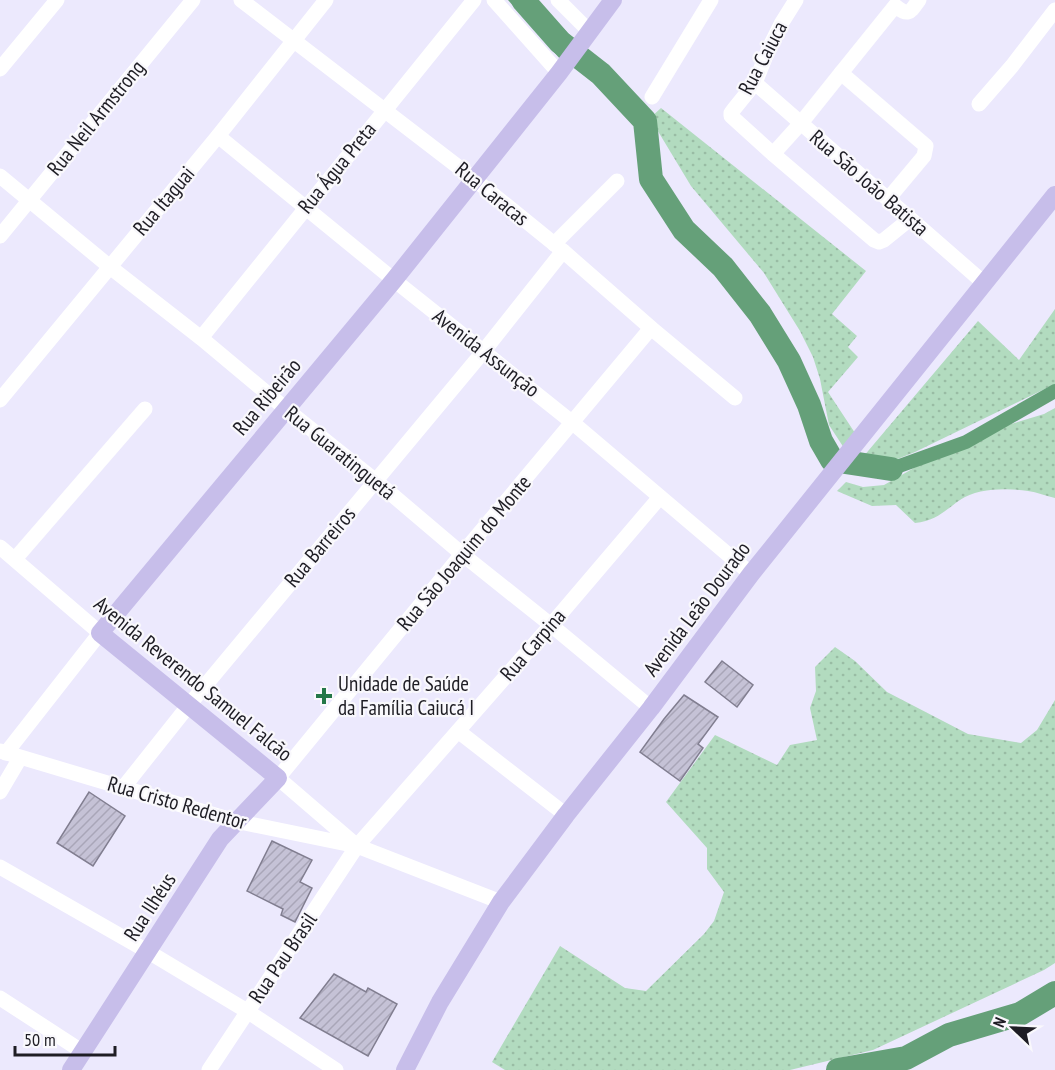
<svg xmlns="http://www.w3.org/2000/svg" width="1055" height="1070" viewBox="0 0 1055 1070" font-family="'PT Sans Narrow',sans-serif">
<defs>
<pattern id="grass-dots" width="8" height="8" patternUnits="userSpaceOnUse" patternTransform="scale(1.5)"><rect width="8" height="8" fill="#b2dbbf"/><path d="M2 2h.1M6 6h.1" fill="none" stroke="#99bca4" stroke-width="1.8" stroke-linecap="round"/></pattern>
<pattern id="water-waves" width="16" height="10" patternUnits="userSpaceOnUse" patternTransform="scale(1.5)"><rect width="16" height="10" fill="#65a079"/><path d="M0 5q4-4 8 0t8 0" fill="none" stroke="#538263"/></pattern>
<pattern id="building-hatch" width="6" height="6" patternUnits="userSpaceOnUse" patternTransform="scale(1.5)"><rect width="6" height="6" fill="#c5c2d6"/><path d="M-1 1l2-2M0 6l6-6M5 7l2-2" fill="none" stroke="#a9a6b8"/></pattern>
</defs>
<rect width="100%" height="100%" fill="#ece9fd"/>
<g fill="url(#grass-dots)">
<path d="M661 108 866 271 832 314 857 336 848 347 858 357 828 392 855 433 844 448 829 425 820 379 813 357 800 331 764 273 691 186 650 118Z"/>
<path d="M1055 309V384L915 452 890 462 863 457 978 321 1019 360Z"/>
<path d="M1055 408V498C1046 496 1037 492 1028 491 1008 488 977 488 960 500 944 511 936 521 915 523L896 505 872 506 837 491 846 482 863 487 884 485 935 456 959 449 982 435 1011 424 1044 414Z"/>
<path d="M835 647 855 661 887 692 968 734 1021 743 1037 730 1055 700V963L1044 970 873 1050 790 1070H505L492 1062 560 946 625 988 646 991 704 934 714 921 724 892 707 869V848L666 802 715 735 777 765 790 745 817 740 810 708 816 691 815 667Z"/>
</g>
<path fill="url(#water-waves)" d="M508 0H537L576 42 561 60Z"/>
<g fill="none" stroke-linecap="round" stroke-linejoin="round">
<path stroke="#65a079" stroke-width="14" d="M891 469 966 442 1055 391"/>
<g stroke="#65a079" stroke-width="24">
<path d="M523 0 560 42 601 74 645 121 651 179 684 230 723 267 760 314 789 361 809 405 821 441 832 460 891 469"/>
<path d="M838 1070 906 1058 949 1035 1020 1014 1055 993"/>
</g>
</g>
<g fill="url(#building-hatch)" stroke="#817e90" stroke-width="1.5">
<path d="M722 661 753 685 737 707 705 682Z"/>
<path d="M684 695 718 717 698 744 703 748 680 781 640 752 664 719Z"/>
<path d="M89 792 125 816 93 866 57 843Z"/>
<path d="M272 841 312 860 300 882 312 888 295 922 281 915 283 909 247 891Z"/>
<path d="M334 974 366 992 368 988 397 1004 368 1056 300 1018Z"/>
</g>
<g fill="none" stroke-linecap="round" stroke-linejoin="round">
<g stroke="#fff" stroke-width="15">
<path d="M241 0 474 179 563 251 651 328 735 398"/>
<path d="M494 0 559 73"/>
<path d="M558 0 590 32"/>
<path d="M796 0 781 24 769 48 755 83 734 109 731 113V116L773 154 874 240 879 242 884 240 910 219"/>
<path d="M0 69 57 0"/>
<path d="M755 83 984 283"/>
<path d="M652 97 711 0"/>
<path d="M979 104 1012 66 1055 10"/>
<path d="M218 136 394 280 573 423 751 574"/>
<path d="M773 154 801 123 841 73"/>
<path d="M0 176 110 267 201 338 286 409 376 481 462 554 551 625 651 708"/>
<path d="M888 199 924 156 926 146 841 73 895 6C909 17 910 12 919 0"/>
<path d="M0 236 193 0"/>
<path d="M554 244 617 181"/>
<path d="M201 338 474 0"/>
<path d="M0 400 218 136 326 0"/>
<path d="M0 547 100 633 6 753"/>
<path d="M15 559 145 409"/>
<path d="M458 731 566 815"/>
<path d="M0 751 235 821 357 846 501 902"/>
<path d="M123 788 189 705 483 352 563 251"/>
<path d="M0 792 20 758"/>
<path d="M357 846 278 778 462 554 651 328"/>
<path d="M0 867 147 951 247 1011 336 1070"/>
<path d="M0 998 83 1052"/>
<path d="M209 1070 357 846 551 625 660 497"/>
</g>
<g stroke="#c7beea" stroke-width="18">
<path d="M71 1070 220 839 278 778 100 633 394 280 559 73 613 0"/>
<path d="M405 1070 440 1002 501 902 566 815 651 708 751 574 1055 195"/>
</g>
</g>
<path fill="#247748" stroke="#f9f8fc" stroke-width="2" d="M321 687h6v6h6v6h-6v6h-6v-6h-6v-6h6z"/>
<g text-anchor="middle" stroke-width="4.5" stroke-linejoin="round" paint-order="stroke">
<g font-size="21" fill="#1e1d24" stroke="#f9f8fc">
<text transform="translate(763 58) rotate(-62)" y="7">Rua Caiuca</text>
<text transform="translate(96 118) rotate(-51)" y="7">Rua Neil Armstrong</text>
<text transform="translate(337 168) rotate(-51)" y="7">Rua Água Preta</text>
<text transform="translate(869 183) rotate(41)" y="7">Rua São João Batista</text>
<text transform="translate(492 194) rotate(39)" y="7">Rua Caracas</text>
<text transform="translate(164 201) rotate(-50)" y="7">Rua Itaguai</text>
<text transform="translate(486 353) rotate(38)" y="7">Avenida Assunção</text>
<text transform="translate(267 397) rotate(-50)" y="7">Rua Ribeirão</text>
<text transform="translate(340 453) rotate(39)" y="7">Rua Guaratinguetá</text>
<text transform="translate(320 547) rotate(-50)" y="7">Rua Barreiros</text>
<text transform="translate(464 553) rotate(-50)" y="7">Rua São Joaquim do Monte</text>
<text transform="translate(697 609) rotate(-53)" y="7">Avenida Leão Dourado</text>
<text transform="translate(533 645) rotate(-49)" y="7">Rua Carpina</text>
<text transform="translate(193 679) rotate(39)" y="7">Avenida Reverendo Samuel Falcão</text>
<text transform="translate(177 803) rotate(16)" y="7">Rua Cristo Redentor</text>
<text transform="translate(150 907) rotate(-57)" y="7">Rua Ilhéus</text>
<text transform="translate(283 958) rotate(-56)" y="7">Rua Pau Brasil</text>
</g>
<g font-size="21" fill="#1e1d24" stroke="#f9f8fc" text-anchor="start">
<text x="338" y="691">Unidade de Saúde<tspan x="338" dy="24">da Família Caiucá I</tspan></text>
</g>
</g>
<g transform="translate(1013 1028) rotate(293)" stroke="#f9f8fc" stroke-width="4.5" paint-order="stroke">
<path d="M0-4.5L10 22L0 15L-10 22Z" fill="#1e1d24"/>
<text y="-9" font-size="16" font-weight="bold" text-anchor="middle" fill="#1e1d24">N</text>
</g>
<path d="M15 1046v9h100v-9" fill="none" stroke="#1e1d24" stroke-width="3"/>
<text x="24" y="1046" font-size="18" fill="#1e1d24" stroke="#f9f8fc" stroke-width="4.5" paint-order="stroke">50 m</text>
</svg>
